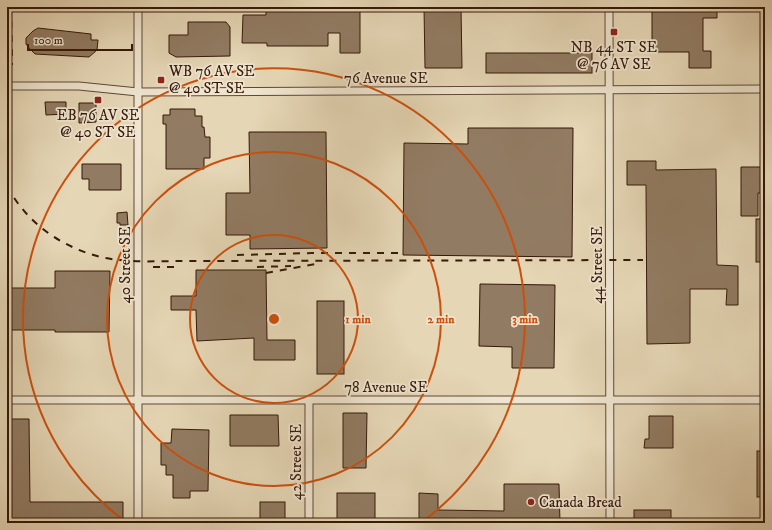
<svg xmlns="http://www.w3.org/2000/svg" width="772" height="530" viewBox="0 0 772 530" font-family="'IM FELL DW Pica',serif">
<rect width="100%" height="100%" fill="#e5d6b5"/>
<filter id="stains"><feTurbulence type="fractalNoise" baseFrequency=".005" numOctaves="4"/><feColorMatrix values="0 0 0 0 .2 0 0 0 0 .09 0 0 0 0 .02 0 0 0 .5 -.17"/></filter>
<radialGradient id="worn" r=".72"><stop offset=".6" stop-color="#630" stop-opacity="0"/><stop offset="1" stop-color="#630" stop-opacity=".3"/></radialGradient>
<g fill="#917b62" stroke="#351909">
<path d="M266 7H360V53H340V33H328V46H267V43H242L243 15H266Z"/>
<path d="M424 7H461L462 68H425Z"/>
<path d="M652 7H717V18H703V51H711V68H689V52H652Z"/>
<path d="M188 22H226L230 27V56L176 57 169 53V35H188Z"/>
<path d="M38 28 91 34V40H98L97 50 89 57 35 54 30 49 26 44V38L33 31Z"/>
<rect x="486" y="53" width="106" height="20"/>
<path d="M45 102H66V114L46 115Z"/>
<path d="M79 103H96V122L79 123Z"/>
<path d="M170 109H195V116H202V127H204L205 137H210V158H204V169H166V124H163V115H170Z"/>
<path d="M468 128H573L572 257 403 255 404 143 468 144Z"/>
<path d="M249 132H326L327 248 250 249V235H226V193H250Z"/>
<path d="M627 161H656V170L716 169 717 265 738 266V305H726L727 289H690V343L647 344 646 185H627Z"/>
<path d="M82 164H121V190H89V179H82Z"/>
<path d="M741 167H765V193H758V216H741Z"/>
<path d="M127 212 128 225H120V223H117V213Z"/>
<rect x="756" y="219" width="9" height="43"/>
<path d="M196 270H266L267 340H295V360H254V338L197 341 196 310H171V296H196Z"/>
<path d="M55 271H110L109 332H55V330H10V328H7V288H55Z"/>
<path d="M480 284 555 285 554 368H512V347L479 346Z"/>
<rect x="317" y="301" width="27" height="73"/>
<path d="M343 413H367L366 468H343Z"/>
<path d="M230 415H278L279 446H230Z"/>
<path d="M649 416H673V448H644L645 439H649Z"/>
<path d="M10 419H29L30 502H123V523H7V501H10Z"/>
<path d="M172 429 209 430 208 491H190V498H173V475H166V465H161V443H171Z"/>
<rect x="757" y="451" width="8" height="46"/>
<path d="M504 484H559L560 523H419V493L438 494V510L504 511Z"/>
<rect x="337" y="493" width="38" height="30"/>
<rect x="260" y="502" width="25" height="21"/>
<rect x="634" y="510" width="37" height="13"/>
</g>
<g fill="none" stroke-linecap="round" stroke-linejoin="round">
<g stroke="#614834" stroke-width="9">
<g id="street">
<path d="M138 7V523"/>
<path d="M609 7 610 523"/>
<path d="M7 86H79L138 92 765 89"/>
<path d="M7 400H765"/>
<path d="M309 523V401"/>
</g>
</g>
<use href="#street" stroke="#eee4cf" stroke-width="7"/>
<g stroke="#351909" stroke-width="2" stroke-dasharray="7 7" stroke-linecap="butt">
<path d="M11 7 12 65"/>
<path d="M7 186C27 224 64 249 105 258 131 263 159 261 185 261L643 260"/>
<path d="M237 255 312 253H400"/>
<path d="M153 267H179"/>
<path d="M257 267 291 266"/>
<path d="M266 273 315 264"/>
</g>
</g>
<g fill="none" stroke="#cd4f0c" stroke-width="2">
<circle cx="274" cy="319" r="84"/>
<circle cx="274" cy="319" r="167"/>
<path d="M126 522A251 251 0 1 1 422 522"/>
</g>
<g fill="#8f2418" stroke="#eee4cf" stroke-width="1.5">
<rect x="610" y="28" width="8" height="8" rx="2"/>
<rect x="157" y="76" width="8" height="8" rx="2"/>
<rect x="94" y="96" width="8" height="8" rx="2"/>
<circle cx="531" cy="502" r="4"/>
</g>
<g text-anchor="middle" stroke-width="3.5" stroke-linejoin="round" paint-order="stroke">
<g font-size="15" fill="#351909" stroke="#eee4cf">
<text x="614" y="52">NB 44 ST SE<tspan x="614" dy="17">@ 76 AV SE</tspan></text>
<text x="169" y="76" text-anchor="start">WB 76 AV SE<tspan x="169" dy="17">@ 40 ST SE</tspan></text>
<text x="98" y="120">EB 76 AV SE<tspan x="98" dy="17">@ 40 ST SE</tspan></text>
<text x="539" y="507" text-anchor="start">Canada Bread</text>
</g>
<g font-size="15" fill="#351909" stroke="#eee4cf">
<text x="386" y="83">76 Avenue SE</text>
<text transform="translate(125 265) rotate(-90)" y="5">40 Street SE</text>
<text transform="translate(597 265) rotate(-90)" y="5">44 Street SE</text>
<text x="386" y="392">78 Avenue SE</text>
<text transform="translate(296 462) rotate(-90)" y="5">42 Street SE</text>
</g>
</g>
<circle cx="274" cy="319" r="6" fill="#cd4f0c" stroke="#eee4cf" stroke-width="2"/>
<g font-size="12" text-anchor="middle" font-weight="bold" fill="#cd4f0c" stroke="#eee4cf" stroke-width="3.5" stroke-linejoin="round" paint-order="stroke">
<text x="358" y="323">1 min</text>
<text x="441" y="323">2 min</text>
<text x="525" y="323">3 min</text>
</g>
<rect width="772" height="530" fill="none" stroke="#e5d6b5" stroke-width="24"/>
<rect x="8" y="8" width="756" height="514" fill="none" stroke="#351909" stroke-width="2"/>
<rect x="12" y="12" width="748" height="506" fill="none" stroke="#351909"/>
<path d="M28 44v6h104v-6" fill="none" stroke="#351909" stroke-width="2"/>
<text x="34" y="44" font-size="12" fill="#351909" stroke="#eee4cf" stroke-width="3" paint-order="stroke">100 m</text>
<rect width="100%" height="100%" filter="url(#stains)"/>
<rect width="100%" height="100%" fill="url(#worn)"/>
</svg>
